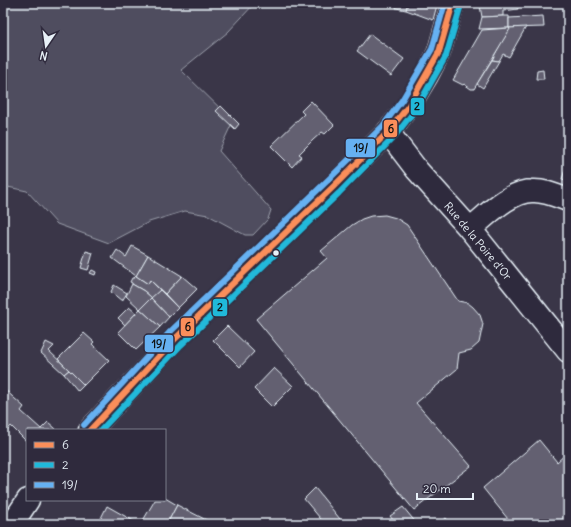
<svg xmlns="http://www.w3.org/2000/svg" width="571" height="527" viewBox="0 0 571 527" font-family="Delius,sans-serif">
<rect width="100%" height="100%" fill="#3a3648"/>
<filter id="ink" filterUnits="userSpaceOnUse"><feTurbulence type="fractalNoise" baseFrequency=".025" numOctaves="2"/><feDisplacementMap in="SourceGraphic" scale="8" xChannelSelector="R" yChannelSelector="G"/><feConvolveMatrix kernelMatrix="1 2 1 2 8 2 1 2 1" color-interpolation-filters="sRGB"/></filter>
<g filter="url(#ink)">
<path fill="#504e5f" stroke="#9ca0ac" d="M3 3H255L228 32 181 70 233 121 219 151 271 210 268 219 253 235H245L208 215 185 211 149 222 109 243 57 224 27 191 3 186Z"/>
<g fill="#636171" stroke="#e8f1f8">
<path d="M397 3H408L406 10 396 8Z"/>
<path d="M408 3H431L437 5 433 20 406 10Z"/>
<path d="M509 3H517L518 9 503 11V16L482 17 480 6Z"/>
<path d="M503 16H509V28L479 29 482 17Z"/>
<path d="M543 16 544 27 509 28V18Z"/>
<path d="M526 27 509 57 503 54 499 61 492 60 509 28Z"/>
<path d="M509 28 510 29 474 89H471L464 84 463 85 453 80 482 30Z"/>
<path d="M370 34 404 59 391 76 357 51Z"/>
<path d="M492 60 499 61 483 88 477 84Z"/>
<path d="M543 70 544 79H536L537 71Z"/>
<path d="M311 101 334 125 325 134 322 132 313 140 299 154 302 156 292 167 271 146 304 114 301 111Z"/>
<path d="M221 106 239 124 235 129 216 111Z"/>
<path d="M565 170 568 171V181L562 179Z"/>
<path d="M385 215 396 218 407 225 458 301 468 303 473 307 480 315 483 324 479 343 471 350 459 353 457 369 416 403 471 466 414 510 256 319 327 258 321 251 352 225 362 219 371 216Z"/>
<path d="M132 246 148 255 136 276 112 258 117 250 126 257Z"/>
<path d="M86 251 93 253 88 270 81 268Z"/>
<path d="M148 255 182 276 165 294 150 280 148 284 136 276Z"/>
<path d="M92 270 96 272 95 275 90 273Z"/>
<path d="M136 276 148 284 150 280 160 290 152 298 144 291 132 284V283L130 282 132 278H134Z"/>
<path d="M182 276 197 289 178 308 165 294Z"/>
<path d="M132 284 144 291 152 298 140 309 126 296Z"/>
<path d="M114 285 127 293 122 301 111 292Z"/>
<path d="M160 290 178 308 169 317 151 298Z"/>
<path d="M151 298 169 317 160 327 140 309Z"/>
<path d="M129 307 136 313 125 325 118 318Z"/>
<path d="M140 309 160 327 136 350 118 332Z"/>
<path d="M227 326 254 352 240 367 213 340Z"/>
<path d="M84 333 94 342 92 344 109 360 84 385 58 359Z"/>
<path d="M46 342 54 346 49 351 69 370 64 374 41 353Z"/>
<path d="M274 368 293 386 272 407 254 389Z"/>
<path d="M69 370 84 385 78 391 64 374Z"/>
<path d="M3 388 24 407 21 411 41 429 48 422 56 429 55 430H27V442L11 426 3 435Z"/>
<path d="M539 440 557 462 568 452V524H512L483 488Z"/>
<path d="M315 488 344 524H325L304 499Z"/>
<path d="M165 498 177 505 168 522 172 524H141L155 500H165Z"/>
<path d="M177 505 214 524H172L168 522Z"/>
<path d="M107 506 139 524H98Z"/>
<path d="M403 507 417 524H396L390 516Z"/>
<path d="M446 518 451 524H439Z"/>
</g>
<g fill="none" stroke-linecap="round" stroke-linejoin="round">
<g stroke="#e8f1f8" stroke-width="25">
<g id="minor">
<path d="M388 132 417 170 470 229 568 351"/>
<path d="M470 229C486 216 510 191 532 191 544 190 557 196 568 200"/>
</g>
</g>
<g stroke="#e8f1f8" stroke-width="25">
<g id="major">
<path d="M90 430 175 339 333 187 388 132 409 105 427 75 439 52 453 3"/>
<path d="M12 524 28 500"/>
</g>
</g>
<use href="#minor" stroke="#2f2a3d" stroke-width="22"/>
<use href="#major" stroke="#2f2a3d" stroke-width="22"/>
<g stroke="#2f2a3d" stroke-width="9">
<path id="bus-1" d="M90 430 175 339 333 187 388 132 409 105 439 52 453 3"/>
</g>
<g stroke="#2f2a3d" stroke-width="9">
<path id="bus-2" d="M101 430 181 345 339 193 394 137 416 109 446 56 461 5"/>
</g>
<g stroke="#2f2a3d" stroke-width="9">
<path id="bus-3" d="M84 425 169 333 327 181 382 127 402 100 432 49 445 3"/>
</g>
<use href="#bus-1" stroke="#fa8e5a" stroke-width="6"/>
<use href="#bus-2" stroke="#20b9da" stroke-width="6"/>
<use href="#bus-3" stroke="#66b1f2" stroke-width="6"/>
</g>
</g>
<circle fill="#e8f1f8" stroke="#2f2a3d" stroke-width="1.5" cx="276" cy="253" r="3.5"/>
<g text-anchor="middle" stroke-width="3" stroke-linejoin="round" paint-order="stroke">
<g font-size="11" fill="#e8f1f8" stroke="#2f2a3d">
<text transform="translate(478 241) rotate(50)" y="4">Rue de la Poire d'Or</text>
</g>
</g>
<g stroke="#2f2a3d" stroke-width="1.5">
<rect x="410" y="97" width="15" height="19" rx="4" fill="#20b9da"/>
<rect x="383" y="119" width="15" height="19" rx="4" fill="#fa8e5a"/>
<rect x="345" y="138" width="31" height="20" rx="4" fill="#66b1f2"/>
<rect x="212" y="298" width="16" height="19" rx="4" fill="#20b9da"/>
<rect x="180" y="317" width="15" height="20" rx="4" fill="#fa8e5a"/>
<rect x="144" y="334" width="30" height="19" rx="4" fill="#66b1f2"/>
</g>
<g font-size="11" text-anchor="middle" font-weight="bold" fill="#111">
<text x="417" y="110">2</text>
<text x="391" y="133">6</text>
<text x="361" y="152">19/</text>
<text x="220" y="311">2</text>
<text x="188" y="331">6</text>
<text x="159" y="348">19/</text>
</g>
<rect width="571" height="527" fill="none" stroke="#2f2a3d" stroke-width="16"/>
<rect x="8" y="8" width="555" height="511" fill="none" stroke="#e8f1f8" stroke-width="1.5" filter="url(#ink)"/>
<rect x="26" y="429" width="140" height="72" fill="#2f2a3d" stroke="#797a88"/>
<rect x="34" y="442" width="20" height="6" fill="#fa8e5a" stroke="#797a88"/>
<text x="62" y="449" font-size="12" fill="#e8f1f8">6</text>
<rect x="34" y="462" width="20" height="6" fill="#20b9da" stroke="#797a88"/>
<text x="62" y="469" font-size="12" fill="#e8f1f8">2</text>
<rect x="34" y="482" width="20" height="6" fill="#66b1f2" stroke="#797a88"/>
<text x="62" y="489" font-size="12" fill="#e8f1f8">19/</text>
<g transform="translate(46 46) rotate(193)" stroke="#2f2a3d" stroke-width="3" paint-order="stroke">
<path d="M0-3L7 15L0 10L-7 15Z" fill="#e8f1f8"/>
<text y="-6" font-size="11" font-weight="bold" text-anchor="middle" fill="#e8f1f8">N</text>
</g>
<path d="M417 493v6h56v-6" fill="none" stroke="#e8f1f8" stroke-width="2"/>
<text x="423" y="493" font-size="12" fill="#e8f1f8" stroke="#2f2a3d" stroke-width="3" paint-order="stroke">20 m</text>
</svg>
